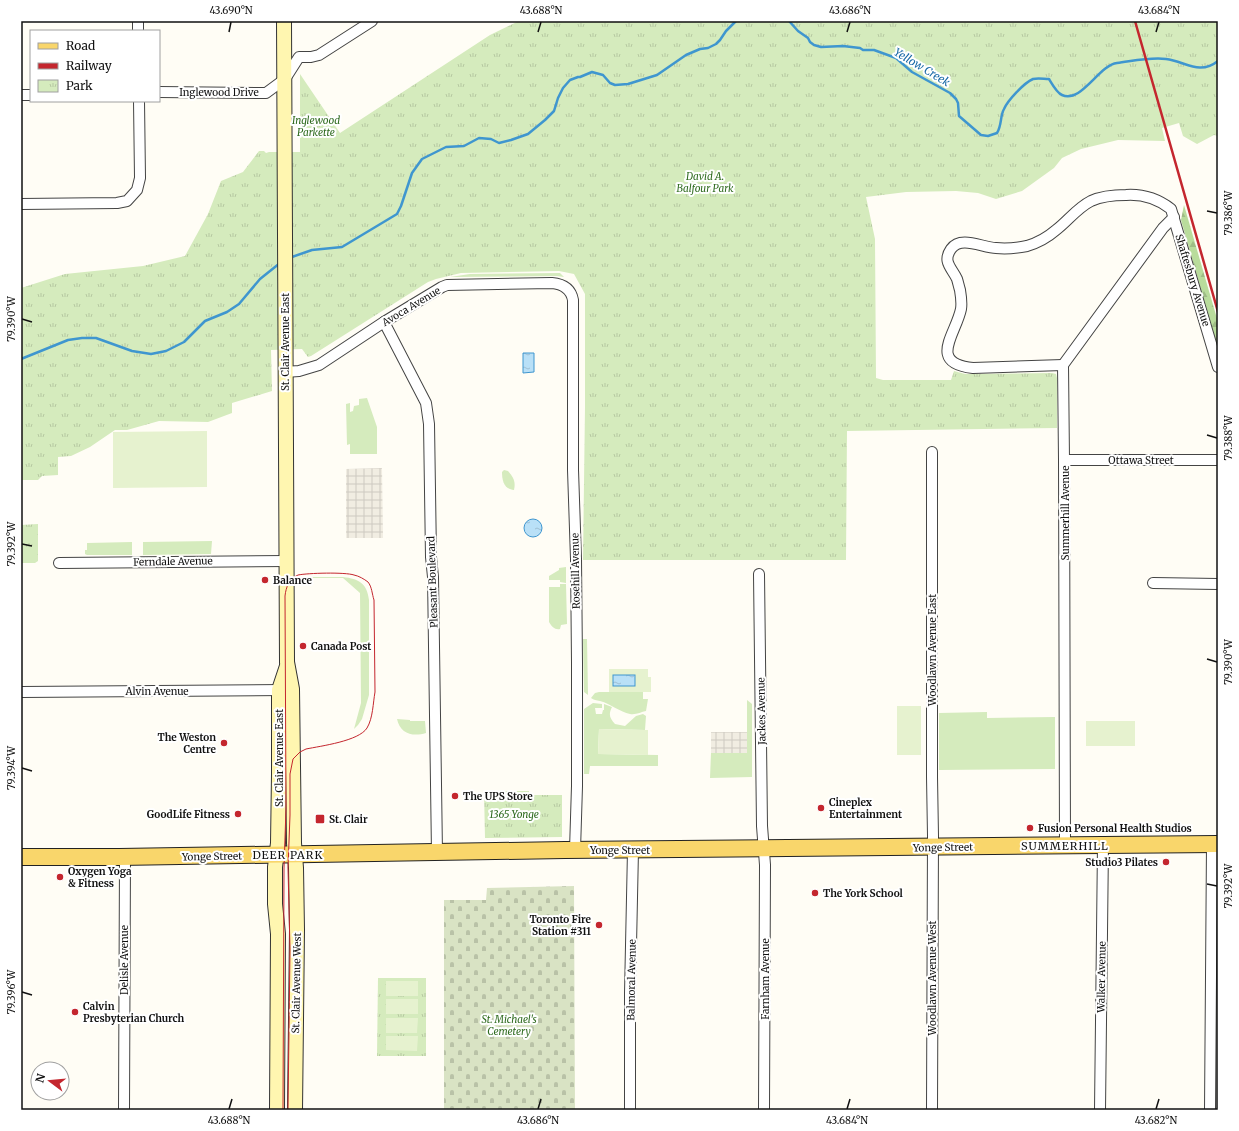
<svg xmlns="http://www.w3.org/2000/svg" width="1239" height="1131" viewBox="0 0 1239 1131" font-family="Merriweather,serif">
<defs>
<pattern id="forest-firs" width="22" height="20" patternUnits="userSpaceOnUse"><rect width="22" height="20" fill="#b9dc9c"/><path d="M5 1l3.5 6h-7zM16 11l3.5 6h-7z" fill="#9ebc85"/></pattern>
<pattern id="cemetery-stones" width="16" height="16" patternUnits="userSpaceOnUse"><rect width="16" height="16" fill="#d9e3c4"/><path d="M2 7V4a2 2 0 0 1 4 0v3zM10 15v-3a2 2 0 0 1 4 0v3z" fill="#b9c2a7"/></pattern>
<pattern id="park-tufts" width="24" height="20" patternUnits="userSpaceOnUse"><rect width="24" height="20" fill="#d5ebbd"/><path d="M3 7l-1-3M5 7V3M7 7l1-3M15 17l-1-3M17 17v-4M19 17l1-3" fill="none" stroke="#b6c8a1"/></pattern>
<pattern id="plaza-grid" width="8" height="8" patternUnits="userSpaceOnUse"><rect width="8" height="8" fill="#f1ede2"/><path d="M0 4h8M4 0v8" fill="none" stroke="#cecac1"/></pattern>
<pattern id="water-ripples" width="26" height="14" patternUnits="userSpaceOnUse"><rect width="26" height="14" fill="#b9e0f7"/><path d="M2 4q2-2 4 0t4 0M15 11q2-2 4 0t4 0" fill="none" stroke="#9ebfd3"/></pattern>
</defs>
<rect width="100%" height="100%" fill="#fffdf5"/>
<g fill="#d5ebbd">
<path d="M560 273 564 277 557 276 450 277 470 274Z"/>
<path d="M367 398 377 427V454H350V444L347 445 346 404 350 403V412L353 411 354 406 359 405V399Z"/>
<path d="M504 470 508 471C513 477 516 481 514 490 504 489 502 481 502 472Z"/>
<path d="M212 541 211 554 143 555V542Z"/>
<path d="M132 542V555H87L85 554V550H87V543Z"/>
<path d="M566 567V583L560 582V580H549V576L559 570V568Z"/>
<path d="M304 577H343C359 579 367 583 369 600V695L362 719 358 725 354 729 361 703 360 593 343 578H304Z"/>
<path d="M560 584H566L567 624 561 625 560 629C555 630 552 627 549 622V587H560Z"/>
<path d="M583 639H587L588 695 584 692Z"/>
<path d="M599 692H643V699H648L646 711C641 712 636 715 630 714 620 712 611 704 600 701 596 700 594 700 591 698L595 693Z"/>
<path d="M747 700 752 704V777L710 778 711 753H747Z"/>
<path d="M593 703 602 704V708H595L596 714H602L603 710H604V704L612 707C608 715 610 718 615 724L625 726 636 716 643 714 646 716 645 730 599 729 598 754 658 755V766H590L589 774H584V709Z"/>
<path d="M987 712V718L1055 717V769L939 770V713Z"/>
<path d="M397 719 410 720V721H425L426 733C413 737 400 734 397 719Z"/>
</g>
<path fill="url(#forest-firs)" d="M1184 205 1218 322V349L1181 220Z"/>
<path fill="url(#cemetery-stones)" d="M574 886 575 1110H444V900H486L487 888Z"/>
<g fill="url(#park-tufts)">
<path d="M519 21H1218V136L1214 135 1197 144 1183 136 1179 123 1162 128 1165 141 1118 140 1081 149 1062 158 1054 168 1022 191 996 199 978 193 956 191 906 192 866 197 875 239 876 378 883 380H951L954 371 965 374 1052 373 1056 374 1057 378V428L847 431 846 560H583L585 407V294L574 274 559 271 461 273 436 279 428 282 311 356 308 357 302 349 271 350 272 391 232 403V413L208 422 159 421 127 430H115L90 447 71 456 58 457V475L42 476 38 480H21V288L65 274 143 266 185 256 208 214 221 181 243 172 259 151H264L266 153 269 152H300V74L340 133 490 35Z"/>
<path d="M38 524V561L35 563H21V525Z"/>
<path d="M484 791H529V795H562V837L485 838Z"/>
<path d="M378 978H426V1056H377Z"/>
</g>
<g fill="#e6f2cf">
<path d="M207 431V487L113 488V432Z"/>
<path d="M609 669H648V677H651V692H609Z"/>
<rect x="897" y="706" width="24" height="49"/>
<rect x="1086" y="721" width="49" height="25"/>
<path d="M599 729 648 730V755L598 754Z"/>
<rect x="386" y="981" width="32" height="15"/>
<rect x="386" y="999" width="32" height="15"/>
<path d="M386 1018H418L417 1033H386Z"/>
<path d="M386 1036H418L417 1051 386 1050Z"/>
</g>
<g fill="url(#plaza-grid)">
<path d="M382 468 383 538H346V469Z"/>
<rect x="711" y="732" width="36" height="21"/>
</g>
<g fill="url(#water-ripples)" stroke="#3f96cf">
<path d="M523 353H534V372L523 373Z"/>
<circle cx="533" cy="528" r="9"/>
<rect x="613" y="675" width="22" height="11"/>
</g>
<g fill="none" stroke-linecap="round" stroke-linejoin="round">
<g stroke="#3f96cf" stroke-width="2.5">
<path d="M789 21 798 31 808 38 810 42 814 45 821 47 843 46 860 48 863 50H874L896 58 912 72 950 93 956 99 958 103 959 116 981 135 988 136 997 133C1002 125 1000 116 1004 109 1008 100 1024 83 1033 79 1038 78 1044 79 1049 79 1052 84 1057 93 1062 95 1081 104 1099 65 1117 63 1133 61 1150 57 1166 59 1185 61 1199 76 1218 61"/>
<path d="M289 258 312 250 342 247 397 214 401 206 412 173 422 159 446 147 464 146 479 138 491 139 499 143 511 140 528 134 545 120 554 111 558 98 563 88 570 80 578 77H580L592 72 603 75 610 83 615 85 628 84 657 75 686 55 700 49 708 48 716 44 720 40 726 31 736 21"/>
<path d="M21 359 68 340 82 338H96L132 351 151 354 166 351 184 342 205 321 227 312 239 304 260 279 280 263"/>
</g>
<g stroke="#444" stroke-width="12">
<g id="street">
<path d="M138 21V31"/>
<path d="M159 92 266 93 285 79 299 57H311L319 55 372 21"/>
<path d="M21 95H31"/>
<path d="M21 204 117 203 127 201 137 190 140 178 139 101"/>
<path d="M384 322 426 403 429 424 431 557 433 577 437 853"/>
<path d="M1063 365 973 368C927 363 956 334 961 309 962 303 961 296 960 290 959 287 958 282 957 279 952 268 942 262 951 249 961 235 983 248 996 248 1006 249 1017 248 1027 246 1037 243 1048 237 1056 230 1068 221 1077 208 1091 201 1102 196 1114 195 1126 195 1142 194 1158 199 1171 209L1218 367"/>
<path d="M285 372 299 371 319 365 384 322 442 287 447 285 552 283C563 284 571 289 573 300V470L576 559 577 663V786L575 850"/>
<path d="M1064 460H1218"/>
<path d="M59 563 287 561"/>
<path d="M759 574 762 826 765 865 764 1110"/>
<path d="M1153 583 1218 584"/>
<path d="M21 692 285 690"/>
<path d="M1065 846 1064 460 1063 365 1163 228 1174 217"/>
<path d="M124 1110 125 857"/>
<path d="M630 1110V993L633 850"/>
<path d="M932 1110 933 836 932 777V452"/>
<path d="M1100 1110 1103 844"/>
<path d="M1210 1110 1212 844"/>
</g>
</g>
<g stroke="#333" stroke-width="16">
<g id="secondary">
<path d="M284 21 287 662 292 689 294 843 296 868 297 930 295 1110"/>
<path d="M277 1110 278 934 275 904V867L278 843 279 774V690L287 666"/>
</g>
</g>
<g stroke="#222" stroke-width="18">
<path id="primary" d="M21 857H119L565 850 1218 844"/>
</g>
<use href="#street" stroke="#fff" stroke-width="10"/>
<use href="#secondary" stroke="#fff6b0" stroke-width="14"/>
<use href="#primary" stroke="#f9d66b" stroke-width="16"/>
<path stroke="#c4262e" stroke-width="1" d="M283 1110 284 868 286 808 285 596C286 587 289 579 298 575 308 573 345 572 354 575 359 576 364 579 368 582 372 587 372 594 374 600L375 692C373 703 373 718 367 728 359 741 321 746 306 749L300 752 293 759 290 774V815L288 868 290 949 288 1110"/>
<path stroke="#c4262e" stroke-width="2.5" d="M1135 21 1218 312"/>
</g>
<path fill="none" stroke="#111" stroke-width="1.5" d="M229 32 231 22M538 32 541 22M847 32 850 22M1156 32 1159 22M1207 211 1217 213M22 319 32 322M1207 435 1217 438M22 544 32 546M1207 659 1217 662M22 768 32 771M1207 884 1217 886M22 992 32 995M229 1109 232 1099M538 1109 541 1099M847 1109 850 1099M1156 1109 1159 1099"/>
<g fill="#c4262e" stroke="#fff" stroke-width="1.5">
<circle cx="265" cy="580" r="4"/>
<circle cx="303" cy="646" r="4"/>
<circle cx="224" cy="743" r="4"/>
<circle cx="455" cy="796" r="4"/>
<circle cx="821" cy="808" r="4"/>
<circle cx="238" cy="814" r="4"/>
<rect x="315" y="814" width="10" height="10" rx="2"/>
<circle cx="1030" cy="828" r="4"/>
<circle cx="1166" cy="862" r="4"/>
<circle cx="60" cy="877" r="4"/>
<circle cx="815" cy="893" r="4"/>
<circle cx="599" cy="925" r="4"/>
<circle cx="75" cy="1012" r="4"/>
</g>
<g text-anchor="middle" stroke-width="4" stroke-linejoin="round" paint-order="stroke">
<g font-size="10" fill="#111" stroke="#fff">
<text x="219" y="96">Inglewood Drive</text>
<text transform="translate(1193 280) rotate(73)" y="4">Shaftesbury Avenue</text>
<text transform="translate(411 306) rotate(-31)" y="4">Avoca Avenue</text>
<text transform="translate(285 342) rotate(-90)" y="4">St. Clair Avenue East</text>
<text x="1141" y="464">Ottawa Street</text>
<text transform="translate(1065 513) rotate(-90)" y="4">Summerhill Avenue</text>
<text transform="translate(173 561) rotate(-1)" y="4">Ferndale Avenue</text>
<text transform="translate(575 571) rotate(-91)" y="4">Rosehill Avenue</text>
<text transform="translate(432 582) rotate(-92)" y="4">Pleasant Boulevard</text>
<text transform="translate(932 650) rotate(-90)" y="4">Woodlawn Avenue East</text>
<text x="157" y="695">Alvin Avenue</text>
<text transform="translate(761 711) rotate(-91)" y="4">Jackes Avenue</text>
<text transform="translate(279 758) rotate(-90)" y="4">St. Clair Avenue East</text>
<text transform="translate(943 847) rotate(-1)" y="4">Yonge Street</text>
<text x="620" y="854">Yonge Street</text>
<text transform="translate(212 856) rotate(-1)" y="4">Yonge Street</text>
<text transform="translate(124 960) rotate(-90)" y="4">Delisle Avenue</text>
<text transform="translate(1101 977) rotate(-89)" y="4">Walker Avenue</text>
<text transform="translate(932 978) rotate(-90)" y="4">Woodlawn Avenue West</text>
<text transform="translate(765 979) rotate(-90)" y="4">Farnham Avenue</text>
<text transform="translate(631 980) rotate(-89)" y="4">Balmoral Avenue</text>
<text transform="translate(296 983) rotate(-89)" y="4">St. Clair Avenue West</text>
</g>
<g font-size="10" font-style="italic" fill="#2f6b1f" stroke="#fff">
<text x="316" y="124">Inglewood<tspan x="316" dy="12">Parkette</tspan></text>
<text x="705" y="180">David A.<tspan x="705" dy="12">Balfour Park</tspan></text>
<text x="514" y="818">1365 Yonge</text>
<text x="509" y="1023">St. Michael's<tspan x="509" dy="12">Cemetery</tspan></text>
</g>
<g font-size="10" font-weight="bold" fill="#111" stroke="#fff" text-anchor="start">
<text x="273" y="584">Balance</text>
<text x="311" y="650">Canada Post</text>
<text x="216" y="741" text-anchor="end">The Weston<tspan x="216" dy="12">Centre</tspan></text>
<text x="463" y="800">The UPS Store</text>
<text x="829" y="806">Cineplex<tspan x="829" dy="12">Entertainment</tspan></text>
<text x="230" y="818" text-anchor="end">GoodLife Fitness</text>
<text x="329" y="823">St. Clair</text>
<text x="1038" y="832">Fusion Personal Health Studios</text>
<text x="1158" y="866" text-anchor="end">Studio3 Pilates</text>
<text x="68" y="875">Oxygen Yoga<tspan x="68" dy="12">&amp; Fitness</tspan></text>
<text x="823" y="897">The York School</text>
<text x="591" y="923" text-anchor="end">Toronto Fire<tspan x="591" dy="12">Station #311</tspan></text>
<text x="83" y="1010">Calvin<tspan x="83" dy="12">Presbyterian Church</tspan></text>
</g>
<g font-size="11" font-style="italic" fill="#1768a6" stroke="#fff">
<text transform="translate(922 67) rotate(31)" y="4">Yellow Creek</text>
</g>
<g font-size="11" letter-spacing="1" fill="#111" stroke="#fff">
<text x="1065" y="850">SUMMERHILL</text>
<text x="288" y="859">DEER PARK</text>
</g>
</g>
<rect width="1239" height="1131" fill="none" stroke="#ffffff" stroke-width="44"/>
<rect x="30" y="30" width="130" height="72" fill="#ffffff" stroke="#a0a0a0"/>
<rect x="38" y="43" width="20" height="6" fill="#f9d66b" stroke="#a0a0a0"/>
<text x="66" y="50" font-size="12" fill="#111111">Road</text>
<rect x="38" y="63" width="20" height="6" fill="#c4262e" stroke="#a0a0a0"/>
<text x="66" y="70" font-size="12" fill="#111111">Railway</text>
<rect x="38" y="80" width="20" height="12" fill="url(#park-tufts)" stroke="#a0a0a0"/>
<text x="66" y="90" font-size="12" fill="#111111">Park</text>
<g transform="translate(50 1081) rotate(286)"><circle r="19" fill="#ffffff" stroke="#a0a0a0"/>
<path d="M0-3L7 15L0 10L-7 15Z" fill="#c4262e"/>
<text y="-6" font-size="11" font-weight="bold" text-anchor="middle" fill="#111111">N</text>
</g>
<rect x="22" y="22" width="1195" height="1087" fill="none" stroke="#111" stroke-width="1.5"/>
<g font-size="10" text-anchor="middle" fill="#111">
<text x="231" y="14">43.690°N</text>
<text x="541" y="14">43.688°N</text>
<text x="850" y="14">43.686°N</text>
<text x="1159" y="14">43.684°N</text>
<text transform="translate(1228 213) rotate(-90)" y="4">79.386°W</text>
<text transform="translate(11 319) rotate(-90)" y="4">79.390°W</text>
<text transform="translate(1228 438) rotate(-90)" y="4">79.388°W</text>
<text transform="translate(11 544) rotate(-90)" y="4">79.392°W</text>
<text transform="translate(1228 662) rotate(-90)" y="4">79.390°W</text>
<text transform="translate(11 768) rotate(-90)" y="4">79.394°W</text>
<text transform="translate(1228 886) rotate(-90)" y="4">79.392°W</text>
<text transform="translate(11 992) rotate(-90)" y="4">79.396°W</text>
<text x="229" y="1124">43.688°N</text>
<text x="538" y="1124">43.686°N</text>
<text x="847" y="1124">43.684°N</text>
<text x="1156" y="1124">43.682°N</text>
</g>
</svg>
